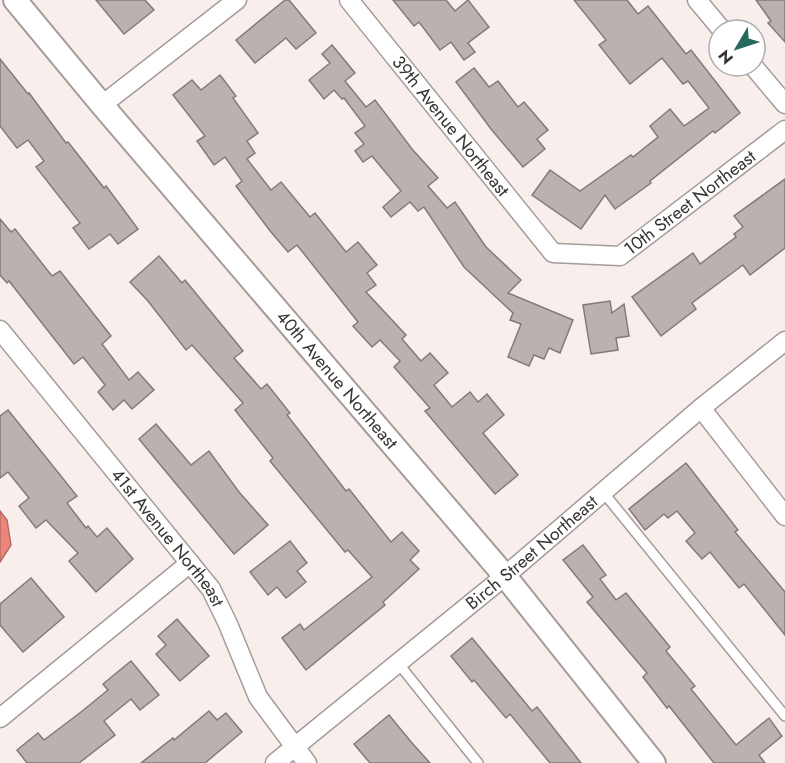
<svg xmlns="http://www.w3.org/2000/svg" width="785" height="763" viewBox="0 0 785 763" font-family="Jost,sans-serif">
<rect width="100%" height="100%" fill="#f8efed"/>
<path fill="#ec8579" stroke="#b66c64" stroke-width="1.5" d="M0 511 7 520 11 545 0 562Z"/>
<g fill="#bbb1b0" stroke="#837a79" stroke-width="1.5">
<path d="M96 0H145L154 10 124 34Z"/>
<path d="M285 0H289L316 33 296 49 286 38 255 63 236 40Z"/>
<path d="M393 0H446L455 11 468 0 489 27 468 43 475 52 464 60 451 42 440 50 419 22 414 26Z"/>
<path d="M574 0H627L638 14 648 6 686 54 691 50 740 113 715 133 713 131 650 181 651 183 615 209 605 195 581 229 532 195 550 170 580 191 631 155 633 157 658 137 650 126 670 109 684 126 709 108 688 81 683 84 662 58 630 84 599 45 606 40Z"/>
<path d="M756 0H785V42L768 23 771 21Z"/>
<path d="M332 45 355 73 345 81 366 107 375 100 412 149 438 178 428 186 447 208 455 202 486 247 521 280 508 293 573 320 560 353 549 348 544 359 534 355 529 366 508 357 521 324 510 320 513 313 464 267 424 207 418 211 410 202 391 217 383 207 401 191 372 156 363 162 355 151 364 144 355 133 365 126 344 98 342 99 334 90 324 99 309 80 330 63 322 54Z"/>
<path d="M0 59 28 94 29 93 66 143 68 142 104 188 106 186 138 229 118 244 110 234 89 249 73 228 80 223 36 167 44 161 28 140 17 148 0 126Z"/>
<path d="M474 68 489 87 498 81 518 107 524 102 548 130 537 139 545 149 523 167 491 129 456 82Z"/>
<path d="M220 75 236 96 233 98 258 133 247 141 255 153 247 159 271 190 281 182 310 217 315 213 346 252 358 242 377 265 367 273 376 285 366 292 406 335 402 339 421 361 430 353 448 373 434 385 452 407 470 392 478 402 487 394 504 415 483 433 518 475 495 494 425 411 430 408 394 367 400 361 380 340 372 347 353 326 358 322 297 245 288 252 271 232 236 186 242 181 225 157 214 165 197 141 205 136 173 95 192 80 201 90Z"/>
<path d="M785 179V248L750 275 743 265 692 303 696 309 661 336 632 297 693 253 700 264 736 237 734 234 743 227 734 216Z"/>
<path d="M0 219 11 232 15 229 52 276 60 271 111 336 102 344 129 380 138 372 154 390 132 409 124 400 113 410 98 392 105 385 83 357 74 364 9 281 7 283 0 275Z"/>
<path d="M159 256 182 283 185 280 243 351 234 358 261 389 267 384 290 413 287 415 346 491 349 489 391 542 402 532 419 551 410 560 419 569 383 602 385 605 306 670 282 638 300 624 304 630 372 577 348 550 345 552 270 461 273 458 235 410 243 403 192 345 186 350 148 301 130 282Z"/>
<path d="M610 301 612 313 624 304 629 336 616 338 618 350 591 354 583 305Z"/>
<path d="M8 410 77 496 67 503 86 528 88 526 97 537 107 528 133 559 96 592 69 561 78 553 46 520 36 528 19 506 29 498 8 472 0 478V416Z"/>
<path d="M156 424 191 465 209 451 239 492 268 525 234 554 139 439Z"/>
<path d="M686 463 738 530 735 532 785 592V635L744 584 739 588 710 552 702 559 686 541 695 533 677 511 668 518 664 514 645 530 629 509Z"/>
<path d="M290 541 307 563 297 571 306 582 286 598 277 587 268 595 250 572Z"/>
<path d="M583 545 606 575 600 579 616 600 626 593 670 647 666 651 695 686 691 689 736 745 769 718 782 736 759 755 765 763H714L669 706 667 708 643 677 647 673 587 602 593 597 563 560Z"/>
<path d="M31 578 64 617 23 652 0 625V604Z"/>
<path d="M177 619 209 656 180 681 156 654 166 645 158 636Z"/>
<path d="M472 638 532 711 537 707 581 763H550L510 714 506 718 474 680 472 682 451 656Z"/>
<path d="M131 661 159 695 140 710 131 699 104 721 115 735 79 763H27L17 750 38 733 44 740 81 712 108 690 103 684Z"/>
<path d="M209 711 217 720 226 713 242 732 205 763H141L173 738 174 740Z"/>
<path d="M389 715 412 743 430 763H370L354 744Z"/>
</g>
<g fill="none" stroke-linecap="round" stroke-linejoin="round">
<g stroke="#a59c9a" stroke-width="12">
<g id="service">
<path d="M603 492 785 716"/>
<path d="M398 663 478 763"/>
</g>
</g>
<g stroke="#a59c9a" stroke-width="21">
<g id="minor">
<path id="s1" d="M349 0 553 253 620 256 785 130"/>
<path d="M697 0 722 30"/>
<path d="M753 66 785 104"/>
<path d="M102 105 237 0"/>
<path id="s2" d="M0 330 211 589 228 624 258 697 307 763"/>
<path d="M701 408 785 516"/>
<path d="M0 718 190 563"/>
<path id="s3" d="M275 763 505 576 701 408 785 341"/>
</g>
</g>
<g stroke="#a59c9a" stroke-width="26">
<g id="tertiary">
<path id="s4" d="M15 0 102 105 505 576 654 763"/>
</g>
</g>
<use href="#service" stroke="#fff" stroke-width="9"/>
<use href="#minor" stroke="#fff" stroke-width="18"/>
<use href="#tertiary" stroke="#fff" stroke-width="22"/>
</g>
<g text-anchor="middle" stroke-width="6" stroke-linejoin="round" paint-order="stroke">
<g font-size="18" fill="#373333" stroke="#fff">
<text dy="6" stroke="none"><textPath href="#s1" startOffset="162">39th Avenue Northeast</textPath></text>
<text dy="6" stroke="none"><textPath href="#s1" startOffset="480">10th Street Northeast</textPath></text>
<text dy="6" stroke="none"><textPath href="#s4" startOffset="498">40th Avenue Northeast</textPath></text>
<text dy="6" stroke="none"><textPath href="#s2" startOffset="267">41st Avenue Northeast</textPath></text>
<text dy="6" stroke="none"><textPath href="#s3" startOffset="332">Birch Street Northeast</textPath></text>
</g>
</g>
<g transform="translate(737 48) rotate(231)"><circle r="28" fill="#ffffff" stroke="#afadad" stroke-width="1.5"/>
<path d="M0-4.5L10 22L0 15L-10 22Z" fill="#266a5d"/>
<text y="-9" font-size="16" font-weight="bold" text-anchor="middle" fill="#373333">N</text>
</g>
</svg>
